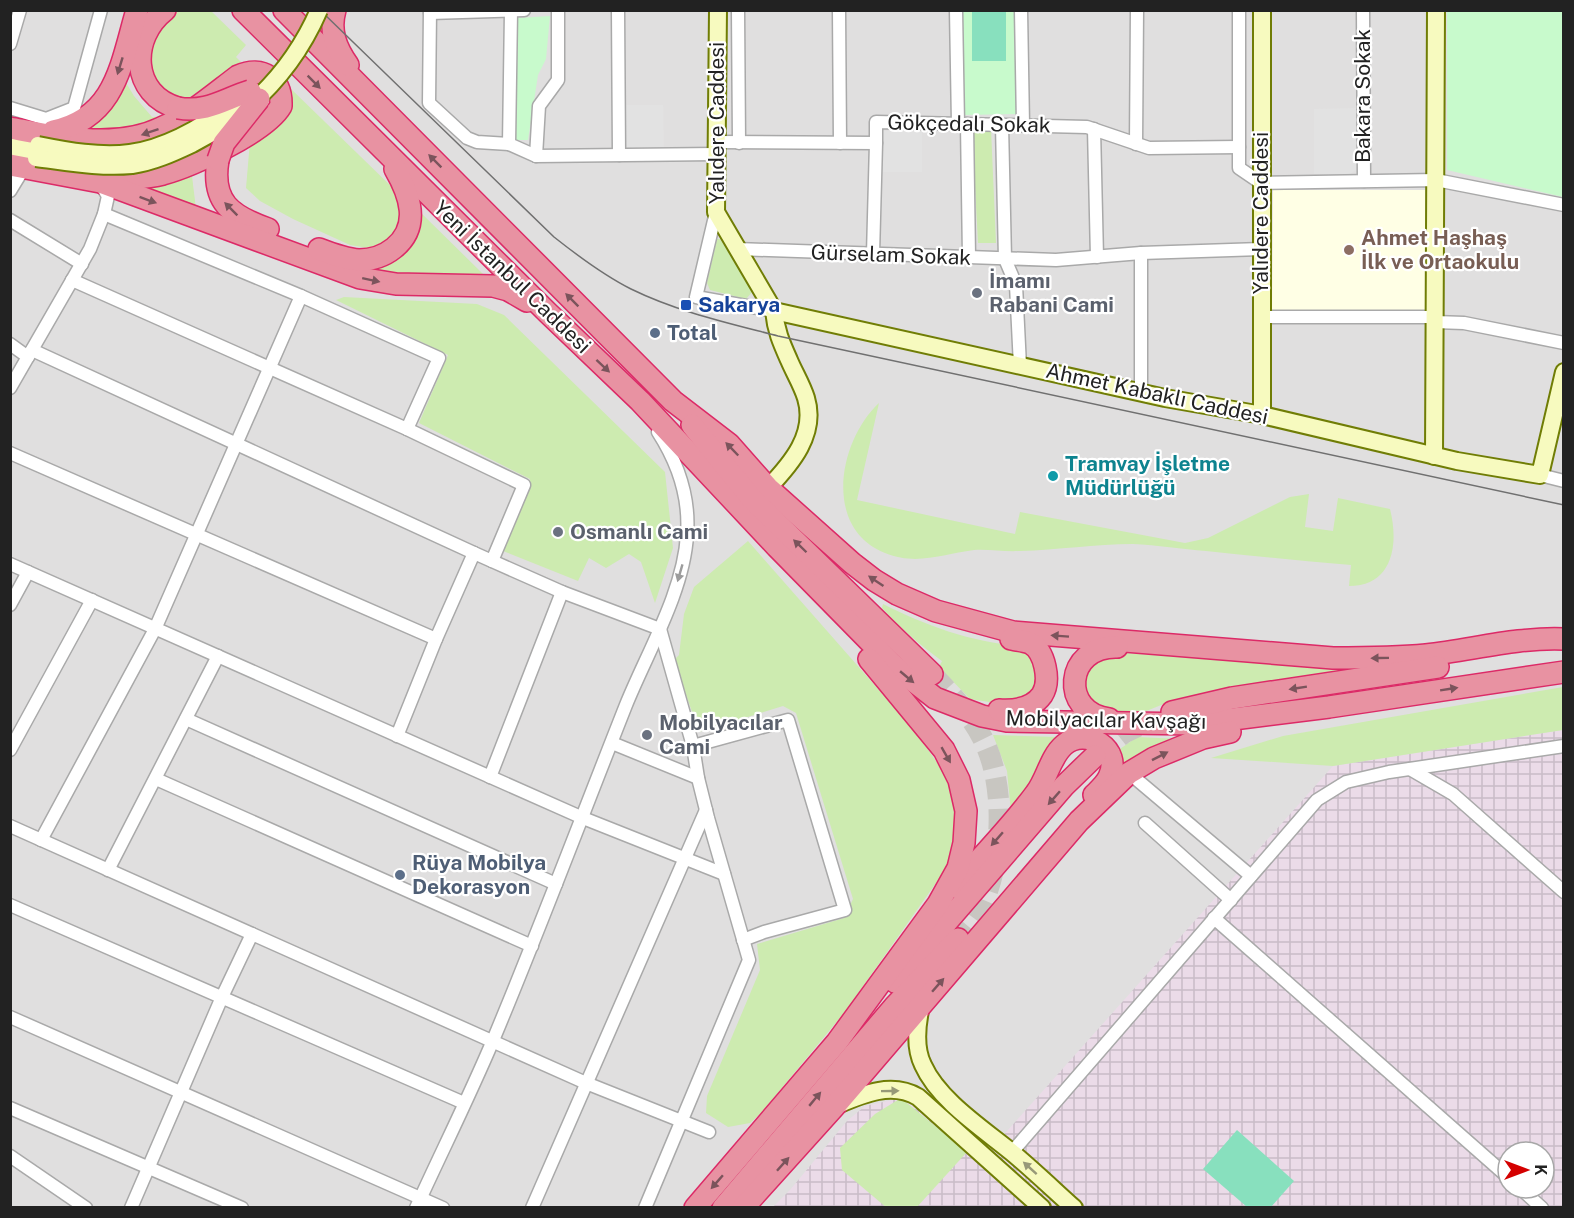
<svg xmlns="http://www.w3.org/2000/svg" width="1574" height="1218" viewBox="0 0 1574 1218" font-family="'Public Sans',sans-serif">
<defs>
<pattern id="industrial-grid" width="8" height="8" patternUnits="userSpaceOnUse" patternTransform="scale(1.5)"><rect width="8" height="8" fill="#ebdbe8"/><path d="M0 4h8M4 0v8" fill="none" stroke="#c9bcc7"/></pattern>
</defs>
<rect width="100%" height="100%" fill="#f2efe9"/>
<path fill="#e0dfdf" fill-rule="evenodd" d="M10 11H1563V1207H11ZM1508 1152H1544V1188H1508Z"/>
<path fill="url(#industrial-grid)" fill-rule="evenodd" d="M1563 730V1207L772 1208 790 1190 847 1121 865 1106 906 1097 982 1159 1333 766ZM1508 1152H1544V1188H1508Z"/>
<path fill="#ffffe5" d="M1273 190H1425L1427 312 1272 310Z"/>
<g fill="#cdebb0">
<path d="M182 11H211L246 45 236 57 241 62 183 102 171 99 149 76 147 44 171 14Z"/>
<path d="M125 81 134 96 152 117 174 116 105 134 83 128Z"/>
<path d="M289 87 394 189 402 203 400 227 387 242 368 248 350 245 293 219 260 201 246 188 250 141Z"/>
<path d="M991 129 996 243H978L972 130Z"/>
<path d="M192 176 196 209 137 187Z"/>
<path d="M418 210 483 274 481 277 407 278 366 270Z"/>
<path d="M717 239H720L753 291 746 299 710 290 707 283Z"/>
<path d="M344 297 477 304 504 315 665 472 673 548 655 603 641 562 629 554 606 568 589 558 578 581 503 551 530 479 419 423 448 355 336 300Z"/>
<path d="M879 403 857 500 1015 534 1020 512 1185 543 1208 538 1290 497 1309 494 1305 527 1333 531 1338 498 1390 509C1399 544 1393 586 1349 586L1351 565C1303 561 1254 556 1206 551 1182 549 1157 545 1133 544 1095 544 1058 550 1020 551 1005 552 989 549 974 550 942 554 917 566 885 553 822 528 839 440 879 403Z"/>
<path d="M748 541 915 731 947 777 957 812 948 866 844 1013 761 1113 750 1123 728 1127 706 1113 707 1096 760 970 757 944 844 918 853 899 796 713 783 706 699 732 674 660 679 655 684 614 694 587Z"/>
<path d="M883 604C927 626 973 643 1023 646L1041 671 1034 694 1002 704 970 699 939 667 942 661C920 645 900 628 882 608Z"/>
<path d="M1110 652 1294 665 1394 667 1194 695 1176 699 1134 716 1100 708 1084 695 1086 667Z"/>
<path d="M1563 687V730L1333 766 1211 758 1283 736Z"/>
<path d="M993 735 1058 737 1035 782 1011 812 1007 771Z"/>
<path d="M1137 737 1181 739 1122 769 1120 749Z"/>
<path d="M901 1098 967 1152 917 1207 887 1208 842 1170 840 1148 875 1114Z"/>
</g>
<g fill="#c8facc">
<path d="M963 11H1017L1018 114 963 115Z"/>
<path d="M1447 11H1563V197L1447 170Z"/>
<path d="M550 16 546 59 538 75 528 140H515L517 18Z"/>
</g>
<g fill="#88e0be">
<rect x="972" y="11" width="34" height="50"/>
<path d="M1237 1130 1294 1181 1271 1207H1247L1203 1169Z"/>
</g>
<g fill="#e2e2e2">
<path d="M626 105H663L664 152 626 153Z"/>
<path d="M1356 108V170L1349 175 1314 174V109Z"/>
<rect x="881" y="131" width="41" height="41"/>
</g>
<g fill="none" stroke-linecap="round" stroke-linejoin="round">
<g stroke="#c8c6c1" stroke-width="21" stroke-dasharray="21 10" stroke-linecap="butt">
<path d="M932 674C953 696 976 720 987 748 1006 794 1002 865 980 909 975 920 965 929 958 939"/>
<path d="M1095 756 1124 733 1149 721"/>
</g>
<g stroke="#a9a9a9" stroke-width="15">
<g id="street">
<path d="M430 10 429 103 467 138 477 142 509 144"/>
<path d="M618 10 619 155"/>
<path d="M738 10 739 143"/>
<path d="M839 10 840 143"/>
<path d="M956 10 958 124"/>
<path d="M1021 10 1023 125"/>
<path d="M1239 10V168L1261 183 1436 180 1564 205"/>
<path d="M1363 10 1364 181"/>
<path d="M511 11 509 144 536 156 716 154"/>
<path d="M430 13 524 10"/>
<path d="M10 44 20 10"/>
<path d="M10 108 46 119 74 108 101 10"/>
<path d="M967 124 969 257"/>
<path d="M1002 125 1005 259 1016 285 1020 366"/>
<path d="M1094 129 1097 257"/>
<path d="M716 142 876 143V122L1087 127 1149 148 1239 147"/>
<path d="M1136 144 1137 10"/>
<path d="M536 156 539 106 558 80V10"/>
<path d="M10 191 24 168"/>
<path d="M716 212 696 297 774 311"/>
<path d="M104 214 301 296 439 358 407 429 524 485 492 561 562 592 660 629"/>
<path d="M10 220 82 264"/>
<path d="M737 249 1056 260 1141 253 1261 249"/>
<path d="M1141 253V393"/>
<path d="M873 254 876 143"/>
<path d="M72 280 407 429"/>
<path d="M1262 317H1435"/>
<path d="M1435 322 1464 323 1564 343"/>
<path d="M10 344 28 357"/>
<path d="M32 350 474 553"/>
<path d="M10 388 90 249 104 214 108 196 100 183"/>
<path d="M10 453 436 639 397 736"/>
<path d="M1540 475 1564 481"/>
<path d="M10 564 583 818 724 874"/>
<path d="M10 605 28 572"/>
<path d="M436 639 474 553 492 561"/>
<path d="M186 719 556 884"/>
<path d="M612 743 698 778"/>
<path d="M693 746 788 720 845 910 764 932 743 940"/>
<path d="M10 750 92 600"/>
<path d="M1410 769 1453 794 1564 892"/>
<path d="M1129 773 1251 876"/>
<path d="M490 777 562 592"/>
<path d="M156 779 532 946"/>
<path d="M1145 823 1231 900"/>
<path d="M10 826 586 1083 709 1132"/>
<path d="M41 840 155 629 301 296"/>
<path d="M108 870 218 656"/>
<path d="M10 905 464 1103"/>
<path d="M1214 918 1508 1177"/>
<path d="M10 1017 443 1208"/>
<path d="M10 1108 242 1208"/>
<path d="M1012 1152 1317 800 1346 782 1389 772 1564 746"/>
<path d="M10 1156 86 1208"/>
<path d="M1520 1188 1542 1208"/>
<path d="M131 1208 222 997 252 934"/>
<path d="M416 1208C442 1151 470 1095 494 1038 540 928 582 816 626 705 647 653 684 591 687 535 690 497 678 463 658 432"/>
<path d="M532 1208 706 810"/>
<path d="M645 1208 749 960 708 818 698 778 693 746 660 629"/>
</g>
</g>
<g stroke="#707d05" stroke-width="20">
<g id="secondary">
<path d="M718 10 716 212 774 311C776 331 781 342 789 360 794 372 802 385 806 398 817 434 791 464 768 488"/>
<path d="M1262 10V415"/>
<path d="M10 139 38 145"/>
<path d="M10 152 36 158"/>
<path d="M774 311 1165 398 1262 415 1457 461 1540 475 1564 372"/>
<path d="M1434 456 1436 10"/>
<path d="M921 1006C917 1024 914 1047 923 1065 939 1101 985 1130 1015 1155 1035 1172 1054 1190 1074 1208"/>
<path d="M835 1106C861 1095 891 1081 918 1097L1042 1208"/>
</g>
</g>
<g stroke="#dc2a67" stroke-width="24">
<g id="highway">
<path d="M165 10C129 38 131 95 178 108"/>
<path d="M243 10 548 313 640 401 777 547 893 665 935 698 982 716 1007 721 1194 724 1329 707 1564 672"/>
<path d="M284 10 673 401 729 444 768 488 852 563 874 580 897 594 936 611 1013 632 1333 658C1364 658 1395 658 1426 655 1472 650 1517 637 1564 639"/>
<path d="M335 10C329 31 336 48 348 65"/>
<path d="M10 128C59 137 115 150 161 128 189 116 214 94 238 76 263 65 282 79 281 106 266 132 192 166 163 174 143 179 123 178 103 182"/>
<path d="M53 131C116 118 121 64 137 10"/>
<path d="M218 160C211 202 231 216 268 229"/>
<path d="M10 165 100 182 360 278 396 284 493 286 508 290 527 301"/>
<path d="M319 249C332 254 345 259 359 260 372 260 384 256 394 248 421 226 410 195 395 169"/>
<path d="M692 425 752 499 932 674"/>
<path d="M999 710C1014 711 1032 709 1042 695 1051 681 1045 651 1030 643 1025 641 1017 640 1011 639"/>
<path d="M1172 712 1232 698 1438 667"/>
<path d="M1109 719C1060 713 1064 646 1117 647"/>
<path d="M955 887C982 856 1012 826 1036 793 1047 779 1050 757 1064 745 1086 726 1123 749 1109 777 1106 784 1099 790 1094 795"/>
<path d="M895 982 1064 786 1095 756"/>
<path d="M695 1208 837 1042 938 904 958 868 964 843 966 811 959 780 944 750 869 659"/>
<path d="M723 1208 894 1007 958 939"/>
<path d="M743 1208 834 1107 1079 821 1129 773 1154 758 1203 738 1230 732"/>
</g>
</g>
<use href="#street" stroke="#fff" stroke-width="12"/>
<use href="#secondary" stroke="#f7fabf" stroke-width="16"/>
<use href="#highway" stroke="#e892a2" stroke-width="21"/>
<path stroke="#707070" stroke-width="1.5" d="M320 10 554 237C578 256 603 275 631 289 678 312 728 323 778 336L1564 505"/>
<g stroke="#707d05" stroke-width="20" stroke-linecap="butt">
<g id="secondary-bridge">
<path d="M38 145C68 151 100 157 130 153 169 148 207 124 238 101"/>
<path d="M36 158C68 162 100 168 132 165 153 162 173 153 192 144 250 114 293 70 319 10"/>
</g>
</g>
<g stroke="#dc2a67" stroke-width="24" stroke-linecap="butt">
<g id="highway-bridge">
<path d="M178 108C207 113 224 99 250 91"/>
<path d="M218 160 224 143 259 99"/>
</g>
</g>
<use href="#secondary-bridge" stroke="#f7fabf" stroke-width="16"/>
<use href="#highway-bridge" stroke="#e892a2" stroke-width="21"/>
</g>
<defs><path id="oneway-solid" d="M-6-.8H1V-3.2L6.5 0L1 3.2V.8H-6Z" transform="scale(1.5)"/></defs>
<g fill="#7b545c">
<use href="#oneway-solid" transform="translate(120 66) rotate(107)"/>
<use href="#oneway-solid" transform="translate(314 82) rotate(45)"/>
<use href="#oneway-solid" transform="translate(150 132) rotate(161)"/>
<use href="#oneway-solid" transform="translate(435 161) rotate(-135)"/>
<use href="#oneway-solid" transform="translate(148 200) rotate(20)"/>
<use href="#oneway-solid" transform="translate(231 209) rotate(-135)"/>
<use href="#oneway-solid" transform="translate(371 280) rotate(12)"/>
<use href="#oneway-solid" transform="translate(572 300) rotate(-135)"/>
<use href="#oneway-solid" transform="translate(603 366) rotate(43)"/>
<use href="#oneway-solid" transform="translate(732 449) rotate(-134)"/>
<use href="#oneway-solid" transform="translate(800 546) rotate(-136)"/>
<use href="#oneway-solid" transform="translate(876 581) rotate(-146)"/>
<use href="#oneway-solid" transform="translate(1060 636) rotate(-176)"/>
<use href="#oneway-solid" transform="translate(1380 658) rotate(179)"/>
<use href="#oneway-solid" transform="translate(907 677) rotate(40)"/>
<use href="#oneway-solid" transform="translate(1298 688) rotate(171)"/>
<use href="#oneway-solid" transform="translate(1449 689) rotate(-9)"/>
<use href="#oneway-solid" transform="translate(946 755) rotate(60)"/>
<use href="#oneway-solid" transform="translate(1160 756) rotate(-27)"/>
<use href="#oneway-solid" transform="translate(1054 798) rotate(131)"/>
<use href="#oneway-solid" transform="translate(997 839) rotate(131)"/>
<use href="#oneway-solid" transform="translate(938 985) rotate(-49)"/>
<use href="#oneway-solid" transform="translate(815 1099) rotate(-50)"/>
<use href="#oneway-solid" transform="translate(783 1164) rotate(-48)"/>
<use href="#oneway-solid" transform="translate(717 1182) rotate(131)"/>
</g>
<use fill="#9c9c9c" href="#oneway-solid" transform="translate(680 573) rotate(106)"/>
<g fill="#979978">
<use href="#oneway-solid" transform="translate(890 1091) rotate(-1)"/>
<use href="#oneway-solid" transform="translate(1030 1168) rotate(-138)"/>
</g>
<circle fill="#8d6e63" stroke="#fff" stroke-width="2" cx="1349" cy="250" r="6"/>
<g fill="#6b7280" stroke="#fff" stroke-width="2">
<circle cx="977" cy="293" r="6"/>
<circle cx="558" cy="532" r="6"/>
<circle cx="647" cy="735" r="6"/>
</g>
<rect fill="#1a4fb4" stroke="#fff" stroke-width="2" x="680" y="299" width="12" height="12" rx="3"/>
<g fill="#5c6f8a" stroke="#fff" stroke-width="2">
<circle cx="655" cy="333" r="6"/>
<circle cx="400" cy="875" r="6"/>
</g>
<circle fill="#0f9aa8" stroke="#fff" stroke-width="2" cx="1053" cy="476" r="6"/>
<g text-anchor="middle" stroke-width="4.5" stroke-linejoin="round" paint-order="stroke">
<g font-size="21" fill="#222" stroke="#fff">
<text transform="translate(1363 96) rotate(-90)" y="7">Bakara Sokak</text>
<text transform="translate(717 123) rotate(-90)" y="7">Yalıdere Caddesi</text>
<text transform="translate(969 124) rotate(1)" y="7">Gökçedalı Sokak</text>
<text transform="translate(1261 213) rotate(-90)" y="7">Yalıdere Caddesi</text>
<text transform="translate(891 255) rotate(2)" y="7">Gürselam Sokak</text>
<text transform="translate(512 277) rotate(44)" y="7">Yeni İstanbul Caddesi</text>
<text transform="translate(1157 394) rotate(12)" y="7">Ahmet Kabaklı Caddesi</text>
<text transform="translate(1106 720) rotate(1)" y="7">Mobilyacılar Kavşağı</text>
</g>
<g font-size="21" font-weight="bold" fill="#785e54" stroke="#fff" text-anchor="start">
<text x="1361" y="245">Ahmet Haşhaş<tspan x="1361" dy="24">İlk ve Ortaokulu</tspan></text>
</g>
<g font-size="21" font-weight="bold" fill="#5b616d" stroke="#fff" text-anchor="start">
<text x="989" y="288">İmamı<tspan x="989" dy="24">Rabani Cami</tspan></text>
<text x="570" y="539">Osmanlı Cami</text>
<text x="659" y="730">Mobilyacılar<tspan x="659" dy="24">Cami</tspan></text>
</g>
<g font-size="21" font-weight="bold" fill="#164399" stroke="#fff" text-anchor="start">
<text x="698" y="312">Sakarya</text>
</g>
<g font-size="21" font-weight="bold" fill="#4e5e75" stroke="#fff" text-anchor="start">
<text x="667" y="340">Total</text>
<text x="412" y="870">Rüya Mobilya<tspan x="412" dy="24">Dekorasyon</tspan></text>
</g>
<g font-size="21" font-weight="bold" fill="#0d838f" stroke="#fff" text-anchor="start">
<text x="1065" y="471">Tramvay İşletme<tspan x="1065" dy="24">Müdürlüğü</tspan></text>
</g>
</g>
<rect width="1574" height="1218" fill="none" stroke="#222222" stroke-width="24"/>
<g transform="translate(1526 1170) rotate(90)"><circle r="28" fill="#ffffff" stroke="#a7a7a7" stroke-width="1.5"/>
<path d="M0-4.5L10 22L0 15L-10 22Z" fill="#d40000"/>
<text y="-9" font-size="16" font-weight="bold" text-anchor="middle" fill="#222222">K</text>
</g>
</svg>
